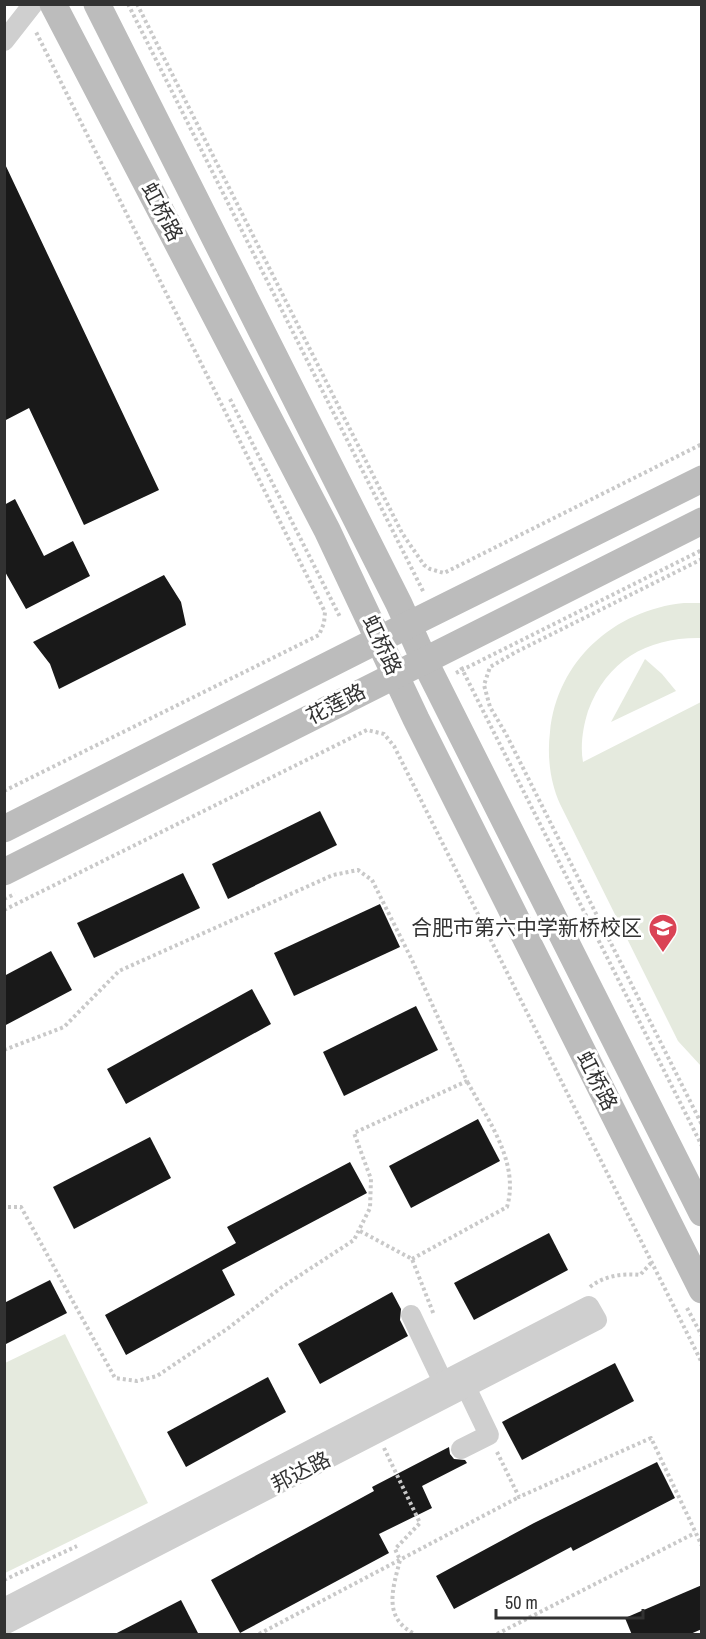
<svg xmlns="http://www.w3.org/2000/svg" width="706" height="1639" viewBox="0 0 706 1639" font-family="'Archivo Narrow','Noto Sans SC',sans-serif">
<rect width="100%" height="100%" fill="#fff"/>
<g fill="#e5eade">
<path d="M684 603H701V638C648 637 607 660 588 711 583 727 580 746 583 762L701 702V1066L678 1041 560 804C550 782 547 756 550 732 557 661 614 610 684 603Z"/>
<path d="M645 659 662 674 676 691 611 722Z"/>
<path d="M65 1334 148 1503 5 1573V1363Z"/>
</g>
<g fill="#191919">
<path d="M4 162 159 490 84 525 29 408 4 421Z"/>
<path d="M15 499 44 556 73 541 90 576 26 609 4 570V505Z"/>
<path d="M164 575 181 602 186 625 59 689 50 664 33 642Z"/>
<path d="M320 811 337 845 228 899 212 864Z"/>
<path d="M183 873 200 908 94 958 77 923Z"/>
<path d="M380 904 400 947 294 996 274 953Z"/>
<path d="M51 951 72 990 4 1026V976Z"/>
<path d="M252 989 271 1024 126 1104 107 1069Z"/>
<path d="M416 1006 438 1050 344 1096 323 1052Z"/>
<path d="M478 1119 500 1161 411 1208 389 1166Z"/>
<path d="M150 1137 171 1178 74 1229 53 1187Z"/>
<path d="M350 1162 367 1193 222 1270 235 1295 126 1355 105 1315 236 1243 227 1227Z"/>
<path d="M549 1233 568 1270 474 1320 454 1283Z"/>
<path d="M50 1280 67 1313 4 1345V1303Z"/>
<path d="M392 1292 401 1309 400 1320 408 1336 320 1384 298 1344Z"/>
<path d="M615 1363 634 1401 522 1460 502 1422Z"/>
<path d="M268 1377 286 1412 186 1467 167 1432Z"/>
<path d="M449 1447 450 1454 454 1459 465 1460 467 1463 422 1486 432 1508 379 1534 389 1553 240 1633 211 1580 374 1491 372 1487Z"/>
<path d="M657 1462 675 1498 573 1551 571 1547 454 1609 436 1576 534 1523Z"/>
<path d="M702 1585V1629L688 1635H632L625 1618Z"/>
<path d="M181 1600 199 1635H113Z"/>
</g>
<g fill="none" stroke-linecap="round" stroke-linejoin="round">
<g stroke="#c9c9c9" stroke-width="4" stroke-dasharray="3 3" stroke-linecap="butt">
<path d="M128 4 424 593"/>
<path d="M137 4 402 533 424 565 430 569 444 573 702 444"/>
<path d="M230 399 340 617"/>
<path d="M702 559 516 652 490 667 484 685 490 707 506 734 702 1125"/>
<path d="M461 667 702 1146"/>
<path d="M456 673 702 550"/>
<path d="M4 791 319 635 324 623 325 612 35 30"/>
<path d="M4 899 15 894"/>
<path d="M4 910 367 730 384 734 394 746 702 1363"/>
<path d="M4 1050 64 1027 119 971 333 875 358 870 372 880 411 958 467 1081 354 1133 371 1179 370 1208 354 1240 282 1287 227 1329 157 1376 137 1381 115 1378 21 1207H4"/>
<path d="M360 1231 412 1259 434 1315"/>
<path d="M412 1259 507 1207C520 1162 487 1119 467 1081"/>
<path d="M590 1287C604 1276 622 1273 640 1275L651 1263"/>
<path d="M687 1308 702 1336"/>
<path d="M384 1448 420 1523 395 1549 400 1560C393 1588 382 1618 415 1634"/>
<path d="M497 1452 519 1497 651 1438 702 1546"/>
<path d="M4 1580 77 1546"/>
<path d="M259 1634 519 1497"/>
<path d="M497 1634 695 1533"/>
</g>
<g stroke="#cfcfcf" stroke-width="20">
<path d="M4 41 33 4"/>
<path d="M411 1315 443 1382"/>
<path d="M461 1449 489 1435 466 1387"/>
<path d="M4 1608 589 1306 597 1320 4 1625"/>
</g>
<g stroke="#bcbcbc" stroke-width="27">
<path d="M53 4 327 530 416 719 702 1290"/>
<path d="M97 4 399 604 424 660 702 1213"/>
<path d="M4 829 380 639 702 479"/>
<path d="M4 872 702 521"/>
</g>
</g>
<defs>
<g id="school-pin" transform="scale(1.5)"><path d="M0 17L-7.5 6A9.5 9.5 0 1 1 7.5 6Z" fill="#da4355" stroke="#fff"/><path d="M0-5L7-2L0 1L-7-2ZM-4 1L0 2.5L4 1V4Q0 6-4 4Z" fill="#fff"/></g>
</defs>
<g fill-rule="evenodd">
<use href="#school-pin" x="663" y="928"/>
</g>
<g text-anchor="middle" stroke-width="6" stroke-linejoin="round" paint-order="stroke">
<g font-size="21" fill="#323232" stroke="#fff">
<text transform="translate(162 212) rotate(62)" y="7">虹桥路</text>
<text transform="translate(382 645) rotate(65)" y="7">虹桥路</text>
<text transform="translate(336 704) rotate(-27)" y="7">花莲路</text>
<text transform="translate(597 1081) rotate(63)" y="7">虹桥路</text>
<text transform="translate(301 1472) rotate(-27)" y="7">邦达路</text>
</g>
<g font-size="21" fill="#323232" stroke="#fff" text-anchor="end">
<text x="642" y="935">合肥市第六中学新桥校区</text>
</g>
</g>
<rect width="706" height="1639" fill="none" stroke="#323232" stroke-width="12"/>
<path d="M496 1609v9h147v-9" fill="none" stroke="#323232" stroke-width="3"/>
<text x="505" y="1609" font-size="18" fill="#323232" stroke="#ffffff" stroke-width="4.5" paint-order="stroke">50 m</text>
</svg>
